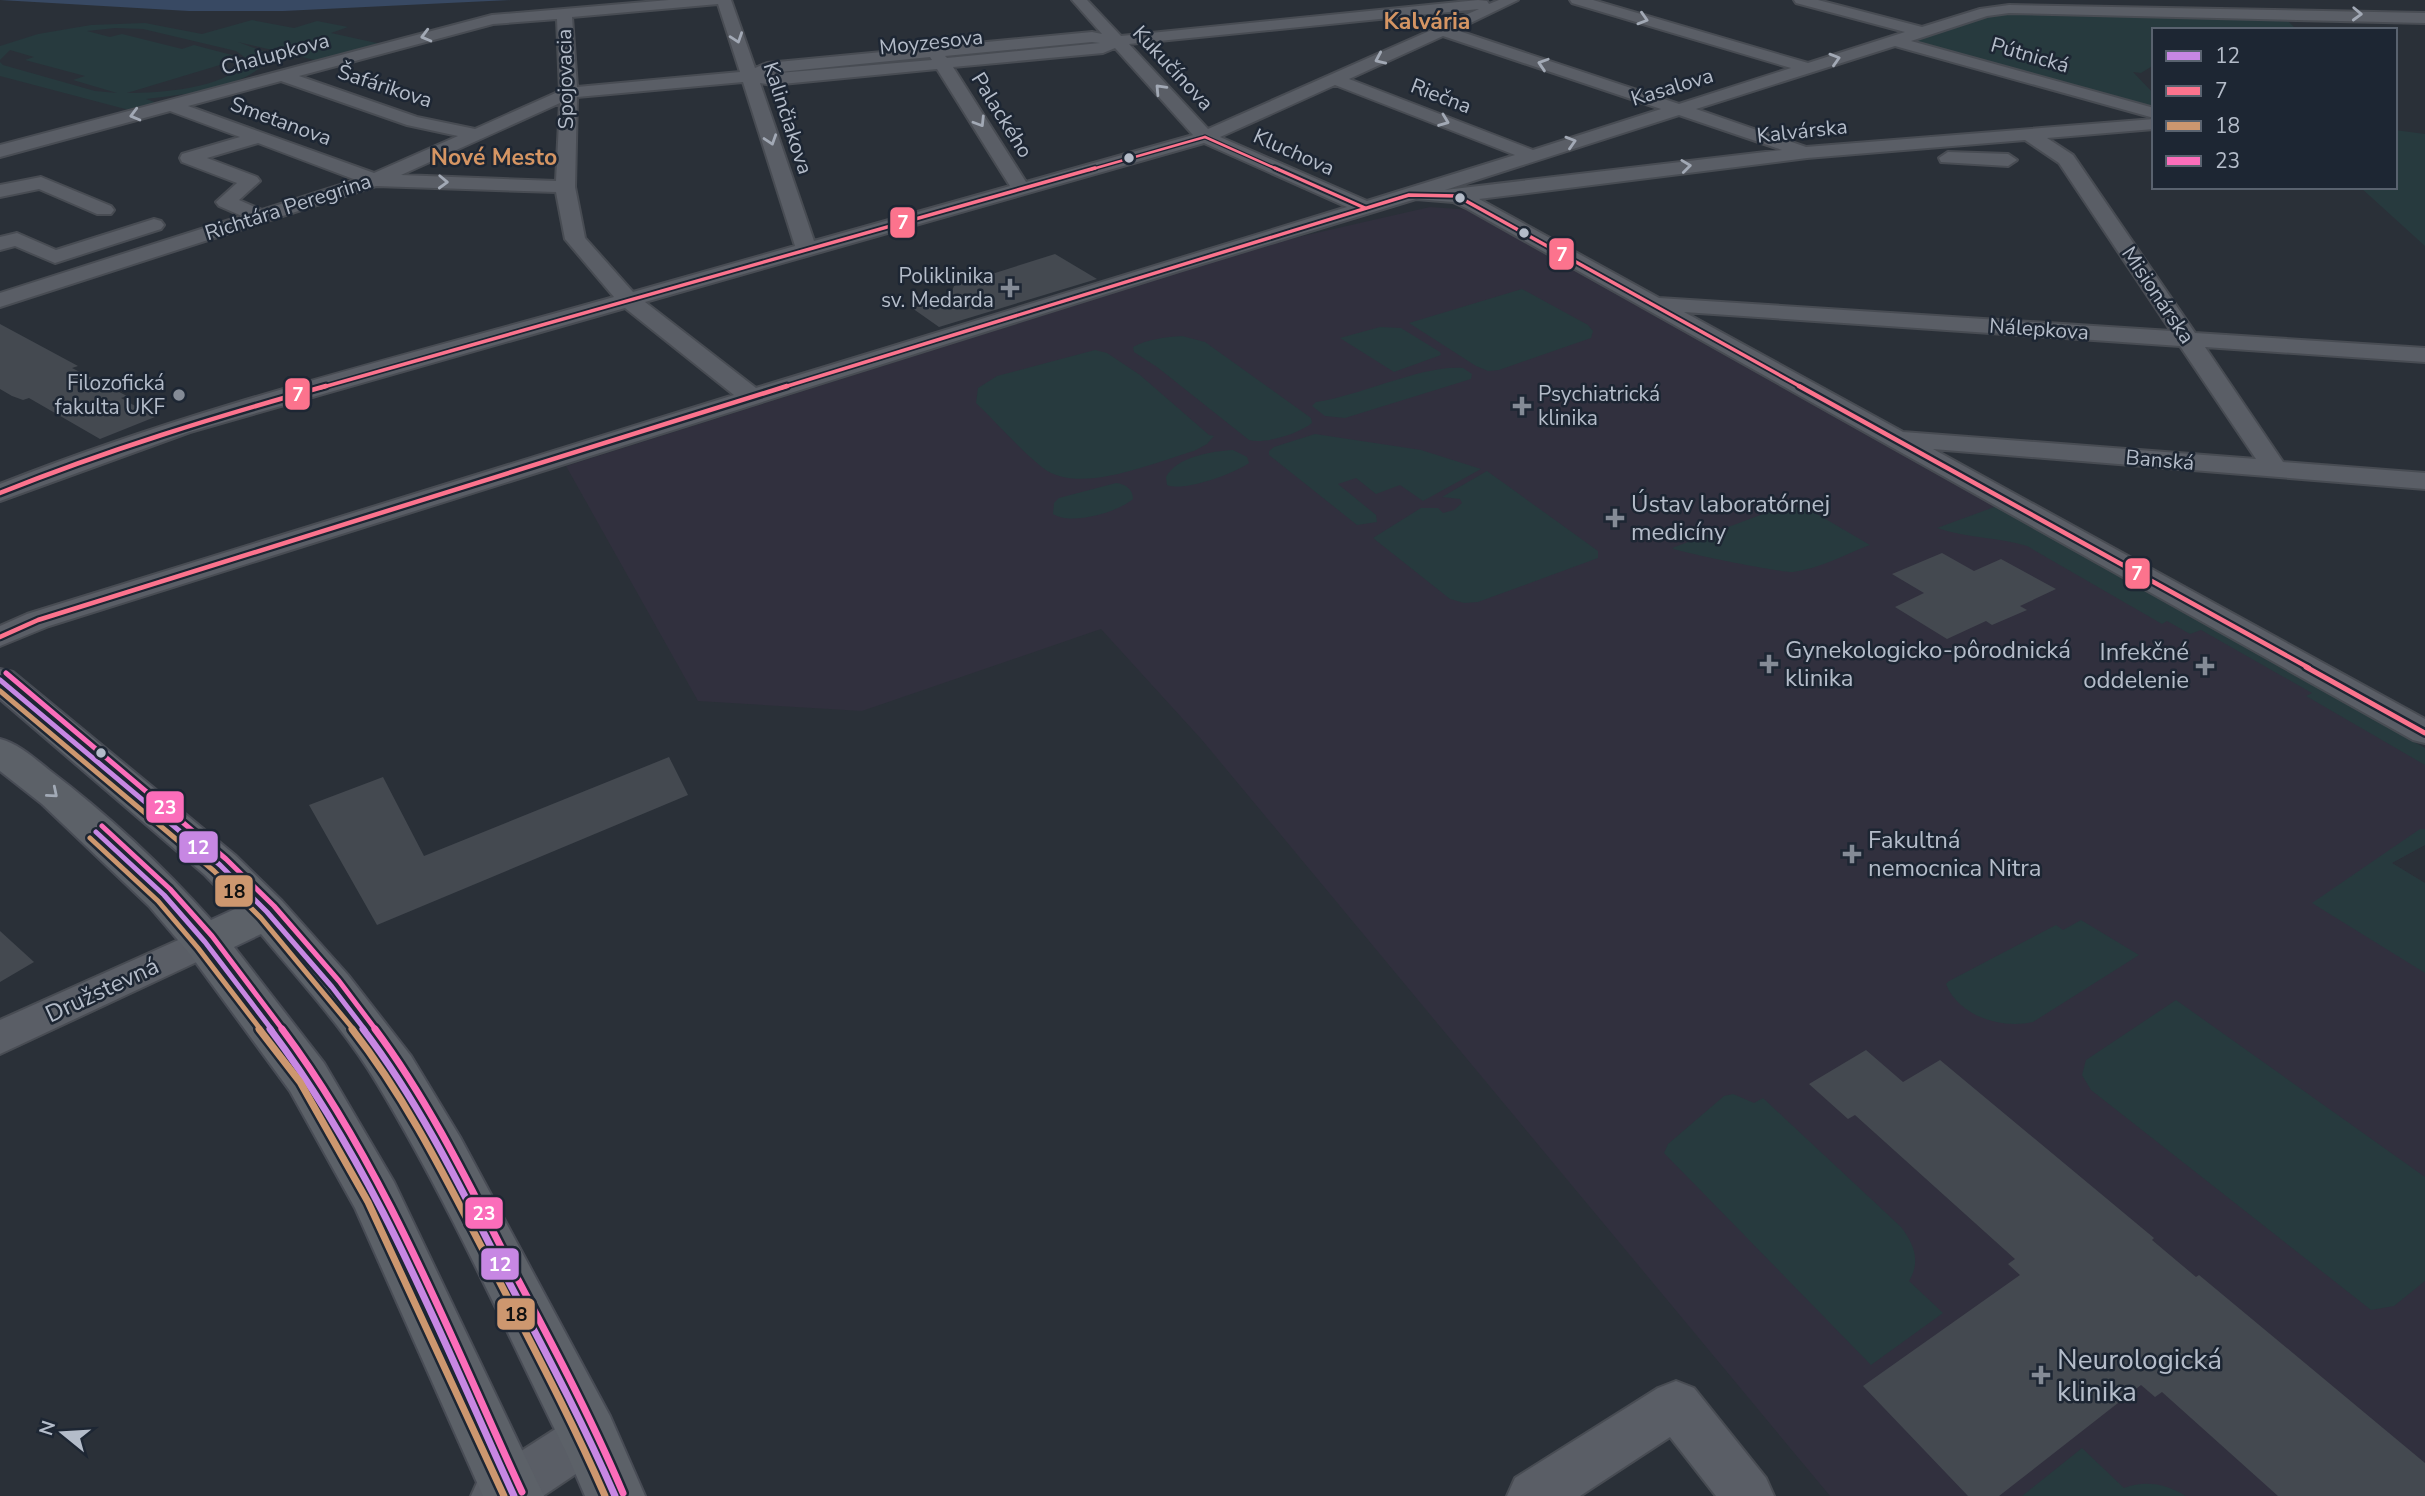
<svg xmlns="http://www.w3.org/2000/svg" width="2425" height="1496" viewBox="0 0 2425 1496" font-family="'Nunito Sans',sans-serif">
<rect width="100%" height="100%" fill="#2a3038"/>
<path fill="#31303e" d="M1430 207 1473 210 2425 748V845L2392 863 2425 883V1496H1830L1202 740 1101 629 862 711 698 701 566 466 1272 243Z"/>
<g fill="#273a3e" fill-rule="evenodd">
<path d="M2037 12 2286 19 2297 30H2154V65L2141 73 2133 72 2154 94V111L1910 42 1997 14H2035Z"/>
<path d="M252 20 294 28 317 21 348 27 331 33 381 44 319 61 238 42 265 52 266 62C242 89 181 95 146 99L157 103 129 110 0 76V62L3 65 95 91 117 93 73 80 85 76 25 60 34 57 10 50 0 60V46L38 34 91 25 145 23 202 34ZM115 28 143 29 236 51 247 59 246 63C221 89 161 93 127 93L243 58 194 45 182 49 122 34 110 37 87 31Z"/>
<path d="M2395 130 2425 134V246L2360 187H2395Z"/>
<path d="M1522 289 1588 325 1593 331 1591 338 1499 370 1488 371 1476 366 1409 323Z"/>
<path d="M1380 327 1401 328 1440 352 1441 355 1394 372 1340 338Z"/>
<path d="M1182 336 1205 342 1311 418 1312 423C1298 434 1266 444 1249 440L1157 367 1134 352 1133 347C1148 339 1166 337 1182 336Z"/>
<path d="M1095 350 1107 353 1140 375 1209 435 1214 436 1207 444 1194 451C1155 462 1079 496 1043 468 1019 449 998 424 976 403L978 388 997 376Z"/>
<path d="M1463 368 1472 374 1471 379 1345 418 1325 416 1312 406 1316 402C1359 396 1425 364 1463 368Z"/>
<path d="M1315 434 1421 450 1481 469 1423 501 1400 485 1376 494 1356 478 1338 484 1376 515 1377 522 1357 525 1269 455V451L1274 447Z"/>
<path d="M1233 450 1247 457 1249 463C1234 474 1183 492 1167 485L1166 477C1176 457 1212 451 1233 450Z"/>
<path d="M1487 471 1598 551V558L1478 602 1464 603 1450 599 1373 538 1421 508H1438L1443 513 1454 510 1462 503 1460 499 1442 497Z"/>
<path d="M1116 483C1125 484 1133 489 1133 499 1118 512 1071 526 1053 514L1054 503 1059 498Z"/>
<path d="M1997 506 2425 748V765L2306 696 2312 693 2201 630 2190 634 2167 621 2162 624 2027 546C1997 537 1966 538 1937 528Z"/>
<path d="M1797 507 1817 514 1870 545C1846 554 1819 569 1793 572 1783 573 1677 552 1672 548L1779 508Z"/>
<path d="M2420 829H2425V845L2392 863 2425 883V973L2312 903Z"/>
<path d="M2081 920 2139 955 2033 1022C2002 1029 1959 1017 1946 984L1949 981 2056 925 2063 930Z"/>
<path d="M2176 1000 2425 1177V1281L2394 1306 2371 1310 2091 1090 2082 1075 2086 1060Z"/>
<path d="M1733 1094 1754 1103 1763 1098 1901 1227C1914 1244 1921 1261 1909 1281L1943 1313 1871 1365 1664 1153 1668 1144 1724 1096Z"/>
<path d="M2082 1448 2124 1488C2146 1480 2166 1484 2186 1496H2022Z"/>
</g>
<path fill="#384963" d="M0 0H511L283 11H189Z"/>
<g fill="#444950">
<path d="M1055 254 1097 279 939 327 912 308 949 298 954 286Z"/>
<path d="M0 324 78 366 72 368 127 396 121 398 155 417 100 439 29 398 23 400 12 396 0 389Z"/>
<path d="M1942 553 1974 571 2001 559 2056 589 2020 606 2027 610 1992 625 1986 621 1947 639 1895 607 1924 593 1892 574Z"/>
<path d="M669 757 688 795 377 925 309 805 383 777 424 856Z"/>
<path d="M0 931 34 962 0 982Z"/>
<path d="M1866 1050 1903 1082 1940 1060 2154 1238 2152 1240 2196 1277 2199 1275 2425 1463V1496H2278L2162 1392 2155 1397 2141 1385 1999 1496H1968L1863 1386 2020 1275 2008 1264 2015 1259 1855 1115 1848 1119 1809 1084Z"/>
</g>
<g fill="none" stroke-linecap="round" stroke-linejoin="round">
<g stroke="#484c53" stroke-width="4">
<g id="minor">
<path d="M669 0H731L755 68 767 63 1092 32 1102 34 1072 0H1087L1121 36 1478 0 1487 1 1489 4 1499 0H1518L1456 30 1679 104 1791 68 1572 3 1570 0H1593L1808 63 1905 32 1796 3 1794 0H1818L1922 27 1980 9 2009 5 2425 13V23L2009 13 1987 16 1911 41 2154 108V118L1895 46 1696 109 1806 147 2154 119V129L2047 138 2073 155 2195 333 2425 348V362L2205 347 2283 462 2425 473V489L1933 449 2425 719V743L2413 740 1468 209 1453 202 1416 199 1179 271 49 626 0 646V626L27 614 734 395 625 308 190 432 0 501V484C199 405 409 355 614 297L565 239 556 192 376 186 0 307V293L242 216 219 206 216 202 237 183 182 162 180 158 182 154 240 137 170 111 0 157V145L492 15ZM718 4 740 72 577 87 572 17ZM1479 9 1208 129 1129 44ZM557 19 560 91 475 129 417 117 299 76 493 24ZM1443 36 1661 109 1533 150 1349 79ZM1092 42 1100 43 947 58 945 56ZM1115 48 1193 135 1026 182 953 67 1103 53ZM930 57 932 60 767 74 770 73ZM937 69 1010 186 814 241 760 83 772 85ZM281 81 407 125 458 136 374 173 188 106ZM743 82 795 246 633 292 585 238 575 187 577 97ZM1335 85 1515 155 1367 201 1220 137ZM560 103 556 181 401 175ZM1679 115 1782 150 1445 190ZM2025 140 2059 163 2171 331 1659 298 1479 199 1807 158ZM258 143 356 180 262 210 239 200 260 181 257 177 207 158ZM1204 143 1347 207 756 388 645 302ZM1684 312 2180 346 2256 459 1903 432Z"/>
<path d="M1948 152 2008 154 2017 160 2008 166 1941 162 1939 158Z"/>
<path d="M41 177 111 206 114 210 111 214H97L39 189 0 197V185Z"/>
<path d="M154 219 161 221 164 225 161 229 55 263 15 246 0 250V237L17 233 56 250Z"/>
<path d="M205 928 218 932 224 942 218 952 0 1054V1020Z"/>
<path d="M1676 1381 1694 1388 1766 1478 1774 1496H1716L1670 1437 1580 1496H1507L1515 1478 1658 1388Z"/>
<path d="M589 1411 607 1419 614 1436 607 1453 543 1496H471L479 1478 571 1419Z"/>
</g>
</g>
<g stroke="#484c55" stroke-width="4">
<path id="primary" d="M0 669 13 672 235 855 282 901 348 975 411 1056 460 1137 610 1416 645 1496H585L567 1454C506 1331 449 1203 378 1085 346 1031 301 982 261 934L234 947 324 1063 394 1182 544 1496H483L355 1208 290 1091 189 953 149 906 42 804 0 771V739C19 744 34 758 49 770 107 814 163 866 211 920L237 908 205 875 0 699Z"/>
</g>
<use href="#minor" fill="#5a5e66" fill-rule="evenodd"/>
<use href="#primary" fill="#5c6168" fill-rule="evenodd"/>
<g stroke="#1d2633" stroke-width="10">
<g id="bus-1-far1">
<path d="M0 680 220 865 267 912 332 987 365 1030"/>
<path d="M96 832 164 895 205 942 272 1030"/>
</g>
</g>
<g stroke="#1d2633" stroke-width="12">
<g id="bus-1">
<path d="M270 1029C376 1169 441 1337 514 1496"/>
<path d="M363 1029C418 1101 458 1182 499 1263 539 1340 580 1416 615 1496"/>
</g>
</g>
<g stroke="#1d2633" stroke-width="5">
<g id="bus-2-far3">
<path d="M1205 137 1279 170"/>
<path d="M1089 170 1205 137"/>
</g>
</g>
<g stroke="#1d2633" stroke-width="7">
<g id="bus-2-far2">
<path d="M1275 168 1365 208"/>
<path d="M320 388 1095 168"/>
<path d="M781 388 1409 195 1457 196 1803 388"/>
</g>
</g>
<g stroke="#1d2633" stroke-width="9">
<g id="bus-2-far1">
<path d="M1799 386 2309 668"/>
<path d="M0 493C107 450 215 417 326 386"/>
<path d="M0 637 38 620 787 386"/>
</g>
</g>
<g stroke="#1d2633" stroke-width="10">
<path id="bus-2" d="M2306 667 2425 733"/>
</g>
<g stroke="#1d2633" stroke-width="10">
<g id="bus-3-far1">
<path d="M0 691 214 871 261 918 354 1030"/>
<path d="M90 838 158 901 198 948 261 1030"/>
</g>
</g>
<g stroke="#1d2633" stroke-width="12">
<g id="bus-3">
<path d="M259 1029 300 1082 368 1202 504 1496"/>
<path d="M352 1029C409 1102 449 1185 492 1267 531 1343 571 1418 605 1496"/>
</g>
</g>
<g stroke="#1d2633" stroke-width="10">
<g id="bus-4-far1">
<path d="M6 673 226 859 274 906 339 981 376 1030"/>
<path d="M102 826 170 889 212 936 283 1030"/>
</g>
</g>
<g stroke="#1d2633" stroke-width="12">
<g id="bus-4">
<path d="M282 1029C384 1165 451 1338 522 1492"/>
<path d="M375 1029C428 1100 467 1180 507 1259 548 1336 589 1413 623 1493"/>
</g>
</g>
<use href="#bus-1-far1" stroke="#c787e3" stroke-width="5"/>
<use href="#bus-1" stroke="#c787e3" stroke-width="7"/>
<use href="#bus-2-far3" stroke="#fc738d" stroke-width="2.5"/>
<use href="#bus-2-far2" stroke="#fc738d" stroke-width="3.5"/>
<use href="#bus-2-far1" stroke="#fc738d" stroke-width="4.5"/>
<use href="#bus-2" stroke="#fc738d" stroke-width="5"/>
<use href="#bus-3-far1" stroke="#cd976f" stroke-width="5"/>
<use href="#bus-3" stroke="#cd976f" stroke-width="7"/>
<use href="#bus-4-far1" stroke="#fb6dba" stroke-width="5"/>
<use href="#bus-4" stroke="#fb6dba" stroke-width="7"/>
</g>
<defs><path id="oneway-chevron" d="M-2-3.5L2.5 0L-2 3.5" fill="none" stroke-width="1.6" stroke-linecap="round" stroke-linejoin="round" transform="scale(1.75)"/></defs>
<g stroke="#a2a9b5">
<use href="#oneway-chevron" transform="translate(2357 14) rotate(2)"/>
<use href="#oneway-chevron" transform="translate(1643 19) rotate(17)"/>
<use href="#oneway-chevron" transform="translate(426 36) rotate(165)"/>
<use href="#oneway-chevron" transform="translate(737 38) rotate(71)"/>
<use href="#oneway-chevron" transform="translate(1380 59) rotate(156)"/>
<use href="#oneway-chevron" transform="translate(1835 59) rotate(-17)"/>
<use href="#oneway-chevron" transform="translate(1543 64) rotate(-162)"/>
<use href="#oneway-chevron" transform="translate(1160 89) rotate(-133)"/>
<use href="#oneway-chevron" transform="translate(135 115) rotate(165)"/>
<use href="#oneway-chevron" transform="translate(1444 121) rotate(21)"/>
<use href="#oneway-chevron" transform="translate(980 122) rotate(58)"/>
<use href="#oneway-chevron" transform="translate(771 140) rotate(72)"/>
<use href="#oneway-chevron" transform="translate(1571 142) rotate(-17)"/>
<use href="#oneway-chevron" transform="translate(1686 166) rotate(-7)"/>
<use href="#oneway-chevron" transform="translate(443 182) rotate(2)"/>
</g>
<use stroke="#a2aab6" href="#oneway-chevron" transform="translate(53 793) rotate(40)"/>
<g fill="#b4bcc9" stroke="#1d2633" stroke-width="2.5">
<circle cx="1129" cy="158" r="6"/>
<circle cx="1460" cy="198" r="6"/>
<circle cx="1524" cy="233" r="6"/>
<circle cx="101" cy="753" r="6"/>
</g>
<g fill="#848b96" stroke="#1d2633" stroke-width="2.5">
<path d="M1006.5 277.5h7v7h7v7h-7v7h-7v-7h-7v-7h7z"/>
<circle cx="179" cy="395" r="7"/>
<path d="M1518.5 395.5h7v7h7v7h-7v7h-7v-7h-7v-7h7z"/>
<path d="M1611.5 507.5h7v7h7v7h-7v7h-7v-7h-7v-7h7z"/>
<path d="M1765.5 653.5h7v7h7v7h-7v7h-7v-7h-7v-7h7z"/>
<path d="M2201.5 655.5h7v7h7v7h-7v7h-7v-7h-7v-7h7z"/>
<path d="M1848.5 843.5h7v7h7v7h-7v7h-7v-7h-7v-7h7z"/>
<path d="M2037.5 1364.5h7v7h7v7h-7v7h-7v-7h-7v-7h7z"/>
</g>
<g text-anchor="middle" stroke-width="5" stroke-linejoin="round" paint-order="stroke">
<g font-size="21" fill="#b4bcc9" stroke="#1d2633">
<text transform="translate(931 42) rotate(-6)" y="7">Moyzesova</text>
<text transform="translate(275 54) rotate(-15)" y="7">Chalupkova</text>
<text transform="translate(2030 55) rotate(16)" y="7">Pútnická</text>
<text transform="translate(1173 68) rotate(47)" y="7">Kukučínova</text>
<text transform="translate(565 79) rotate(-91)" y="7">Spojovacia</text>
<text transform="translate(385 86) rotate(18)" y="7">Šafárikova</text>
<text transform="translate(1672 87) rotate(-17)" y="7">Kasalova</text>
<text transform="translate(1441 96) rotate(21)" y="7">Riečna</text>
<text transform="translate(1002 115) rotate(58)" y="7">Palackého</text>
<text transform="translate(788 118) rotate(72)" y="7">Kalinčiakova</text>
<text transform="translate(281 121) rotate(20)" y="7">Smetanova</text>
<text transform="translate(1802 131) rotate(-6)" y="7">Kalvárska</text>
<text transform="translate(1294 152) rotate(24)" y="7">Kluchova</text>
<text transform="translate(288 207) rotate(-18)" y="7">Richtára Peregrina</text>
<text transform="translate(2158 295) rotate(56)" y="7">Misionárska</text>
<text transform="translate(2039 329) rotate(4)" y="7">Nálepkova</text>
<text transform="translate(2160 460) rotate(5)" y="7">Banská</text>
</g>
<g font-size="21" fill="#b4bcc9" stroke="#1d2633" text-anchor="end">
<text x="994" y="283">Poliklinika<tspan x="994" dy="24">sv. Medarda</tspan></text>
<text x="165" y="390">Filozofická<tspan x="165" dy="24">fakulta UKF</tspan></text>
<text x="1538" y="401" text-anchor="start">Psychiatrická<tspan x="1538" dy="24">klinika</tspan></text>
</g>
<g font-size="23" font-weight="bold" fill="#d59563" stroke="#1d2633">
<text x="1427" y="29">Kalvária</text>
<text x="494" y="165">Nové Mesto</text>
</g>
<g font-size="24" fill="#b4bcc9" stroke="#1d2633" text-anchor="start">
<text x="1631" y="512">Ústav laboratórnej<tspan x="1631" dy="28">medicíny</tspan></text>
<text x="1785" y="658">Gynekologicko-pôrodnická<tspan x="1785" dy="28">klinika</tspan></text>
<text x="2189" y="660" text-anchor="end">Infekčné<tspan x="2189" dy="28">oddelenie</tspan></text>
<text x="1868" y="848">Fakultná<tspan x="1868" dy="28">nemocnica Nitra</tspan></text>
</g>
<g font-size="24" fill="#b4bcc9" stroke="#1d2633">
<text transform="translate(102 990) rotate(-25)" y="8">Družstevná</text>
</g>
<g font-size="28" fill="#b4bcc9" stroke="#1d2633" text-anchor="start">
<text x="2057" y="1369">Neurologická<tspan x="2057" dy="32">klinika</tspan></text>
</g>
</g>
<g stroke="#1d2633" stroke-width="2.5">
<rect x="889" y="206" width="27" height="33" rx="7" fill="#fc738d"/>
<rect x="1548" y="237" width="27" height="34" rx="7" fill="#fc738d"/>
<rect x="284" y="377" width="27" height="34" rx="7" fill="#fc738d"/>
<rect x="2124" y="557" width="27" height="33" rx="7" fill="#fc738d"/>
<rect x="145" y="790" width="40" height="34" rx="7" fill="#fb6dba"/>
<rect x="178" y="830" width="41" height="34" rx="7" fill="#c787e3"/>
<rect x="214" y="874" width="40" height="34" rx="7" fill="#cd976f"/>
<rect x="464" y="1196" width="40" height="34" rx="7" fill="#fb6dba"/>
<rect x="480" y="1247" width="40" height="34" rx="7" fill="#c787e3"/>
<rect x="496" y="1297" width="40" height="34" rx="7" fill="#cd976f"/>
</g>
<g font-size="19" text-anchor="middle" font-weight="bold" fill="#fff">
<text x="903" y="229">7</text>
<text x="1562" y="261">7</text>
<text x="298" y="401">7</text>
<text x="2137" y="580">7</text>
<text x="165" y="814">23</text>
<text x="198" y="854">12</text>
<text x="484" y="1220">23</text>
<text x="500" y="1271">12</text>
</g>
<g font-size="19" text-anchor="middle" font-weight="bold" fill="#111">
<text x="234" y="898">18</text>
<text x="516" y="1321">18</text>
</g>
<rect x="2152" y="28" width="245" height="161" fill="#1d2633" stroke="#59626f" stroke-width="2"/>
<rect x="2166" y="51" width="35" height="10" fill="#c787e3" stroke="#59626f" stroke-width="2"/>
<text x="2215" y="63" font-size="21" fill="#b4bcc9">12</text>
<rect x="2166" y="86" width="35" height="10" fill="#fc738d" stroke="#59626f" stroke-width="2"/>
<text x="2215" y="98" font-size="21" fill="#b4bcc9">7</text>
<rect x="2166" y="121" width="35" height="10" fill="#cd976f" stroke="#59626f" stroke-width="2"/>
<text x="2215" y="133" font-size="21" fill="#b4bcc9">18</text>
<rect x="2166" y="156" width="35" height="10" fill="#fb6dba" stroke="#59626f" stroke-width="2"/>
<text x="2215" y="168" font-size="21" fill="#b4bcc9">23</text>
<g transform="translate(63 1433) rotate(288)" stroke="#1d2633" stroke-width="5" paint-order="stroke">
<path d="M0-5L12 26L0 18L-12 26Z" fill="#b4bcc9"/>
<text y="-10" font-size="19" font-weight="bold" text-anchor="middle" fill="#b4bcc9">N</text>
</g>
</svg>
